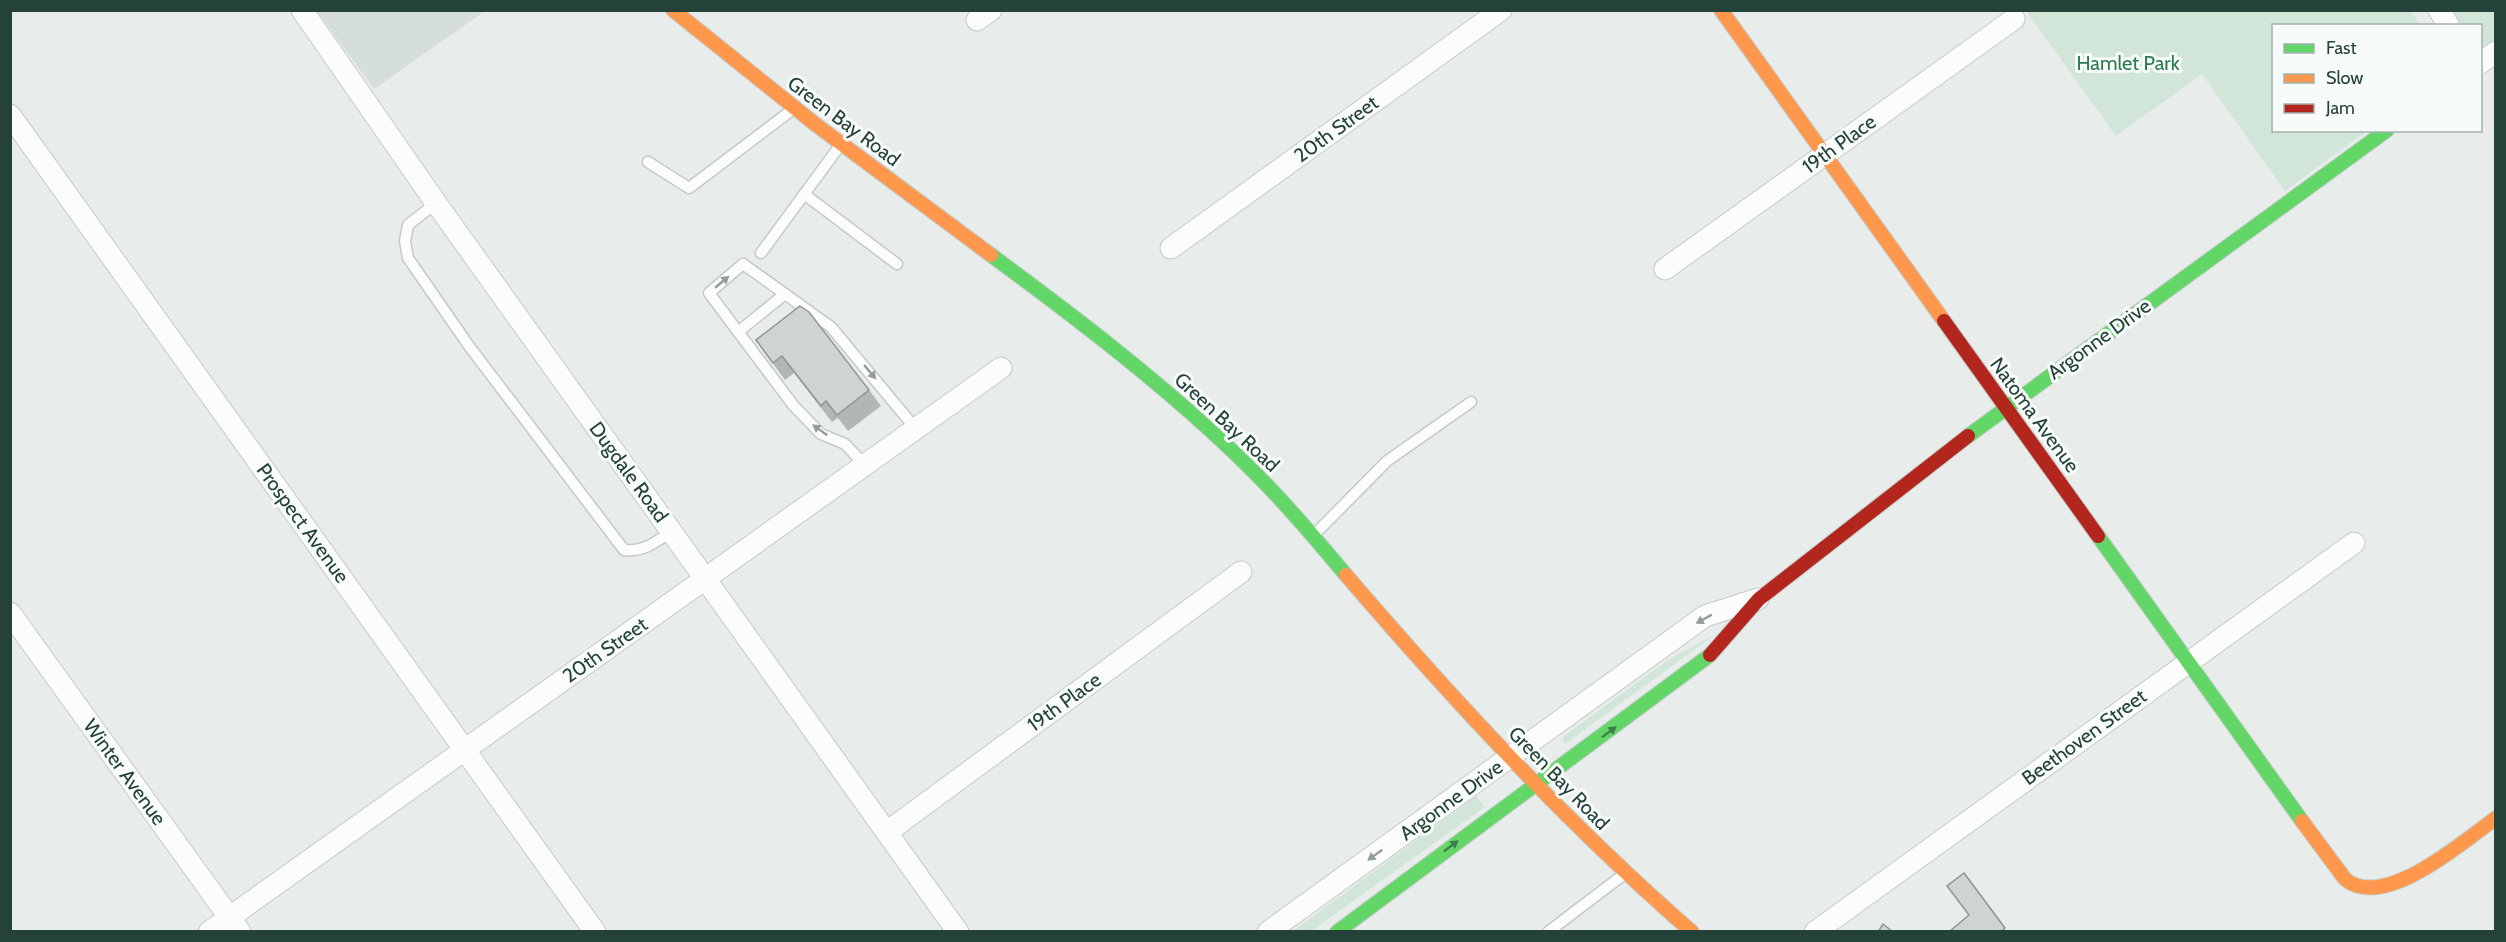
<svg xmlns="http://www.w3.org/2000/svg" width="2506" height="942" viewBox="0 0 2506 942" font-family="Cabin,sans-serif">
<rect width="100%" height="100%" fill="#e8edeb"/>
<path fill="#d6dedb" d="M317 11H485L374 89Z"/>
<g fill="#d1e6d8">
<path d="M2410 10 2421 25 2274 26V130L2367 131 2285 191 2202 74 2116 136 2026 11Z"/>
<path d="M2451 11H2495V72L2481 51 2480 26 2462 25Z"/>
<path d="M1716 634 1565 744 1562 740 1564 736 1671 658Z"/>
<path d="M1476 796 1485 807 1311 931 1292 932Z"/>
</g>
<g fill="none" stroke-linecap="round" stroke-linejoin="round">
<g stroke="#c5cac8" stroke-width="13">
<g id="lane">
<path d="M648 162 689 188 792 110"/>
<path d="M804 194 897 264"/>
<path d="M436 203 408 225 405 241 408 258 469 346 624 550C644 552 656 542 672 531"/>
<path d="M761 253 841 144"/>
<path d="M738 332 785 294"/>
<path d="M865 465 845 444 821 434 793 405 709 293 743 264 831 327 916 429"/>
<path d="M1314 535 1387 461 1471 402"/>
<path d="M1548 932 1623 875"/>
</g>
</g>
<g stroke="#c5cac8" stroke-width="23">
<g id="street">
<path d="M302 10 436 203 958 932"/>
<path d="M2439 10 2449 26"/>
<path d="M977 20 991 10"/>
<path d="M2480 63 2496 52"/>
<path d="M10 115 595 932"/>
<path d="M1171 248 1501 10"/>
<path d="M1665 269 2014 19"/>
<path d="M10 613 240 932"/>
<path d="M887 832 1241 572"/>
<path d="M209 932 1001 368"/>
<path d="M1268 932 1705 616 1758 599"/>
<path d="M1815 932 2354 543"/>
</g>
</g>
<g stroke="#c3cbc8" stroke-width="16">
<g id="fast">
<path d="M991 255C1079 320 1167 387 1245 463 1281 498 1314 537 1346 575"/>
<path d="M1968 436 2387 130"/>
<path d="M2098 536 2302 821"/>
<path d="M1337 932 1710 655"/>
</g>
</g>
<g stroke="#c3cbc8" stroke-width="16">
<g id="slow">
<path d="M673 10 815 124 991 255"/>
<path d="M1721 10 1944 321"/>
<path d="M1346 575C1454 701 1567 823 1692 932"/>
<path d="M2302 821 2345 879C2384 912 2465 840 2496 818"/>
</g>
</g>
<g stroke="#c3cbc8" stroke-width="16">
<g id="jam">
<path d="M1944 321 2098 536"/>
<path d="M1710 655 1759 599 1968 436"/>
</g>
</g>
<use href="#lane" stroke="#fcfcfc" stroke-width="10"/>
<use href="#street" stroke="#fcfcfc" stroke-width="21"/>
<use href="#fast" stroke="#63d668" stroke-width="14"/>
<use href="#slow" stroke="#ff974d" stroke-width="14"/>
<use href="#jam" stroke="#b3261e" stroke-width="14"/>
</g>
<path fill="#b2b6b5" d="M756 340 869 390 881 406 848 431 838 418 832 422 794 373 785 380Z"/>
<g fill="#cfd4d2" stroke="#919493" stroke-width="1.5">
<path d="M800 306 809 312 869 390 837 415 826 401 821 406 782 356 773 363 756 340Z"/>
<path d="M1964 873 2005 928 2001 932H1951L1950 931 1969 915 1947 886Z"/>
<path d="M1883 924 1893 932H1878Z"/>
</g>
<defs><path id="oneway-solid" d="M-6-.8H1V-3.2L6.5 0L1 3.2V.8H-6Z" transform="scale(1.5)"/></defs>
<g fill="#909f9b">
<use href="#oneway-solid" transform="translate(722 282) rotate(-40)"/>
<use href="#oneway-solid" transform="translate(870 372) rotate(50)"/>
<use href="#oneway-solid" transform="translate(820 430) rotate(-144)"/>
<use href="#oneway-solid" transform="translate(1704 619) rotate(151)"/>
<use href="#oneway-solid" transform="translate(1375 855) rotate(144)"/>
</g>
<g fill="#3d7d4c">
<use href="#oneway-solid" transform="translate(1609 732) rotate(-37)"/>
<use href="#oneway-solid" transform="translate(1451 846) rotate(-37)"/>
</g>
<g text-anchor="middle" stroke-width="6" stroke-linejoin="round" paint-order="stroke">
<g font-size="20" fill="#2d7a4b" stroke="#f7fbf9">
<text x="2128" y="70">Hamlet Park</text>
</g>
<g font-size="20" fill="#24423a" stroke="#f7fbf9">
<text transform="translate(844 121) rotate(37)" y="7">Green Bay Road</text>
<text transform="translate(1336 129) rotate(-36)" y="7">20th Street</text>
<text transform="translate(1839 144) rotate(-36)" y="7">19th Place</text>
<text transform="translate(2099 339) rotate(-36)" y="7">Argonne Drive</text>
<text transform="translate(2035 415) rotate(54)" y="7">Natoma Avenue</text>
<text transform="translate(1227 422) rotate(43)" y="7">Green Bay Road</text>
<text transform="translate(629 472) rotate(54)" y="7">Dugdale Road</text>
<text transform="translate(303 523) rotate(54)" y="7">Prospect Avenue</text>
<text transform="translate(605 650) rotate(-35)" y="7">20th Street</text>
<text transform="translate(1064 702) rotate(-36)" y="7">19th Place</text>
<text transform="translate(2084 737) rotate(-36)" y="7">Beethoven Street</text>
<text transform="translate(125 772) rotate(54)" y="7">Winter Avenue</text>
<text transform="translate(1559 778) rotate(46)" y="7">Green Bay Road</text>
<text transform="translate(1451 800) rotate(-36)" y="7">Argonne Drive</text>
</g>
</g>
<rect width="2506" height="942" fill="none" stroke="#24423a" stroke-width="24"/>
<rect x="2272" y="24" width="210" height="108" fill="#f7fbf9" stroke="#a3b1ad" stroke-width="1.5"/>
<rect x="2284" y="44" width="30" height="9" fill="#63d668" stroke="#a3b1ad" stroke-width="1.5"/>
<text x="2326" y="54" font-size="18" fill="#24423a">Fast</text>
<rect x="2284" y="74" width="30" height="9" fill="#ff974d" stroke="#a3b1ad" stroke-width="1.5"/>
<text x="2326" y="84" font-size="18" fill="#24423a">Slow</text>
<rect x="2284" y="104" width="30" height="9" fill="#b3261e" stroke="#a3b1ad" stroke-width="1.5"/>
<text x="2326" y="114" font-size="18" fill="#24423a">Jam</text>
</svg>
